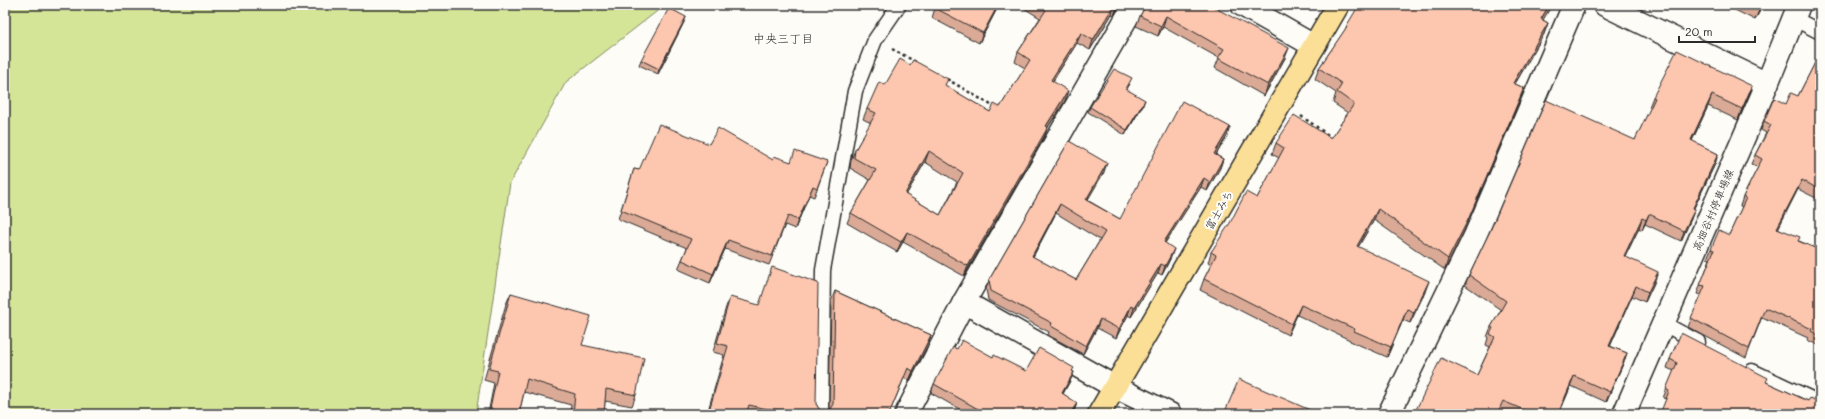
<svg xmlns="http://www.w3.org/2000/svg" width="1825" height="419" viewBox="0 0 1825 419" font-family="Mali,'Klee One',sans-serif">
<rect width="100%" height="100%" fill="#fdfcf7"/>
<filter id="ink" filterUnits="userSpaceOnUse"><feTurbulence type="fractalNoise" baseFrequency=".025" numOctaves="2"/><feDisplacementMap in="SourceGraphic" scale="8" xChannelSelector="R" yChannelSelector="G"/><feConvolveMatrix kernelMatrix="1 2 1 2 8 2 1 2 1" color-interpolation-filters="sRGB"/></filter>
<g filter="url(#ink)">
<path fill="#d5e598" stroke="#808862" d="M5 5H665L566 82 510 183 476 414H5Z"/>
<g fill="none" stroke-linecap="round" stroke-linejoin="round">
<g stroke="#2b2b2b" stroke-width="17">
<g id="service">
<path d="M1793 18 1820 32"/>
<path d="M1664 324 1698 342"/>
<path d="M1752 371 1820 403"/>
<path d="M821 414 823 270 855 91 875 40 899 5"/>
</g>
</g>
<g stroke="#2b2b2b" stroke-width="25">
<g id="minor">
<path d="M1242 5 1314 46"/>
<path d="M1605 5 1767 84"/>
<path d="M964 302 1115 387 1170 414"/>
<path d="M906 414 964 302 1134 5"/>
<path d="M1389 414 1475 236 1574 5"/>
</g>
</g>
<g stroke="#2b2b2b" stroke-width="25">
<path id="secondary" d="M1624 414 1767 84 1799 5"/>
</g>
<g stroke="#2b2b2b" stroke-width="25">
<path id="trunk" d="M1099 414 1338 5"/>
</g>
<g stroke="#2b2b2b" stroke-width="2.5" stroke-dasharray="3 3" stroke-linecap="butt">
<path d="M892 49 916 62"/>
<path d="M947 79 996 108"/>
<path d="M1301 116 1334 139"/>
</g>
<use href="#service" stroke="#fdfcf7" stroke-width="14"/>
<use href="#minor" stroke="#fdfcf7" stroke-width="22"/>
<use href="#secondary" stroke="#fdfcf7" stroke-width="22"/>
<use href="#trunk" stroke="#fbdf96" stroke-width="22"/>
</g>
<g fill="#daaa96" stroke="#2b2b2b" fill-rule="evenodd">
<path d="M999 5 979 43 932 18 935 8Z"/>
<path d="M1019 5H1120L1114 15 1112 14 1090 50 1077 43 1053 81 1065 101 1048 127 1044 137 964 276 903 242 897 252 847 223 851 213 870 180 850 168 851 160 855 150 871 123 863 119 867 109 885 85 946 86 990 112 1000 107 1025 68 1015 62 1018 52 1040 18ZM925 162 957 182 940 215 906 195Z"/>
<path d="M1146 5 1285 58 1264 96 1215 68 1219 58 1163 27 1158 36 1136 26 1140 16Z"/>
<path d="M1725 5H1763L1755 20Z"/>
<path d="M686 17 684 22 658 74 639 65 641 60Z"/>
<path d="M1543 20 1548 23 1544 34 1515 84 1524 88 1520 99 1464 231 1445 270 1374 220 1358 247 1425 292 1410 323 1403 320 1387 357 1350 341V340L1297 315 1288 335 1200 290 1204 279 1211 265 1208 263 1211 252 1257 198 1279 158 1272 154 1276 143 1331 138 1348 113 1333 103 1336 93 1315 79 1319 68 1345 30 1347 25Z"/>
<path d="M1820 53V200L1798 189 1778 228 1799 241 1820 250V346L1807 340 1808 338 1762 317 1746 358 1688 327 1701 295 1697 294 1710 259 1707 258 1711 249 1729 235 1742 207 1740 206 1743 197 1758 167 1751 164 1755 155 1766 133 1761 130 1764 121 1786 104 1798 96Z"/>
<path d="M1130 84 1127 89 1143 105 1125 135 1088 112 1090 107Z"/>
<path d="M1752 86 1738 120 1708 106 1692 141 1718 154 1715 164 1694 208 1691 219 1681 241 1645 224 1642 230 1639 228 1625 257 1654 283 1645 302 1632 296 1610 346 1627 353 1623 364 1606 402 1571 386 1559 414H1505L1499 411 1498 414H1414L1477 375 1490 347 1486 345 1488 338 1487 337 1491 327 1501 310 1465 285 1469 275 1490 231 1635 140 1651 108 1649 107 1653 97Z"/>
<path d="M1227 136 1216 155 1223 159 1220 168 1207 191 1201 187 1165 243 1171 257 1162 275 1158 273 1131 317 1128 315 1116 338 1097 328 1083 354 1048 335 1049 332 988 300 986 289 989 280 1069 141 1104 172 1087 200 1120 219ZM1056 213 1100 240 1076 280 1033 257Z"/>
<path d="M773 160 791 162H827L814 197 809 195 795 229 785 225 769 265 725 249 710 283 678 269 687 248 618 219 634 169 639 170Z"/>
<path d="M835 291 931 335 928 345 909 381 904 378 889 414H707L724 355 713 352 726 307 730 297 816 404 821 412 829 411 831 301Z"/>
<path d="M511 293 582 345 636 395 632 406 605 401 604 414H570L571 405 524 392 519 414H488L494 383 484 380 506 304Z"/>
<path d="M957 349 993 357 1026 371H1073L1074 372 1070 381 1063 394 1077 403 1074 412 1072 414H968L931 393 934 384Z"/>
<path d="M1670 359 1766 382 1808 401 1820 402 1666 399 1663 398 1674 371 1667 368Z"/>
</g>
<g fill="#b18b7a" stroke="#2b2b2b">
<path d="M998 5H999L979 43 983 33Z"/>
<path d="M1114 5 1112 14 1090 50 1093 40Z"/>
<path d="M1118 5H1120L1114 15Z"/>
<path d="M1549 5H1552L1537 30 1541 19Z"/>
<path d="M1761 5H1763L1755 20 1760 8Z"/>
<path d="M1166 16 1163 27 1158 36 1161 26Z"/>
<path d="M686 17 684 22 658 74 659 69Z"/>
<path d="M1548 23 1544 34 1509 94 1513 83Z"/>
<path d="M1081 33 1077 43 1047 90 1051 80Z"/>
<path d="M1289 48 1285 58 1264 96 1268 85Z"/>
<path d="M1752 86 1748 97 1738 120 1742 109Z"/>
<path d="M1524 88 1520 99 1464 231 1445 270 1448 259Z"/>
<path d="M1068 91 1065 101 1048 127 1044 137 964 276 968 266 1046 126Z"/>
<path d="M1712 95 1708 106 1687 151 1691 140Z"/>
<path d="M1145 100 1143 105 1125 135 1127 130Z"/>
<path d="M1230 127 1227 136 1211 163 1214 154Z"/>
<path d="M929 151 925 162 901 204 905 194Z"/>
<path d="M1718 154 1715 164 1689 218 1693 208Z"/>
<path d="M1223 159 1220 168 1207 191 1210 182Z"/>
<path d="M1107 163 1104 172 1083 208 1086 200Z"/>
<path d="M1204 178 1201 187 1160 251 1164 242Z"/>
<path d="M1802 180 1798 189 1774 237 1777 228Z"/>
<path d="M813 186 809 195 795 229 798 220Z"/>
<path d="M1060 204 1056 213 1028 265 1032 256Z"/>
<path d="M1378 209 1374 220 1353 256 1357 246Z"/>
<path d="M1695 209 1691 219 1681 241 1684 231Z"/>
<path d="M1649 214 1645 224 1642 230 1646 220Z"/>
<path d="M1642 218 1639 228 1620 267 1624 256Z"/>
<path d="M907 232 903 242 897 252 901 242Z"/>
<path d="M728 240 725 249 710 283 713 274Z"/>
<path d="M1174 249 1171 257 1162 275 1165 266Z"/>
<path d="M1161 264 1158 273 1131 317 1134 308Z"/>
<path d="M1658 272 1654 283 1645 302 1648 292Z"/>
<path d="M1429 281 1425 292 1410 323 1414 312Z"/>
<path d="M1636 286 1632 296 1606 356 1609 346Z"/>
<path d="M1301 305 1297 315 1288 335 1292 324Z"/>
<path d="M1131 306 1128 315 1116 338 1119 329Z"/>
<path d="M1407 309 1403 320 1387 357 1391 347Z"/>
<path d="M1100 319 1097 328 1083 354 1086 346Z"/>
<path d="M931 335 928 345 909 381 913 371Z"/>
<path d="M1627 353 1623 364 1606 402 1610 392Z"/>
<path d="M1074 372 1070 381 1058 402 1062 393Z"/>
<path d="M1574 376 1559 414H1558Z"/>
<path d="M1077 403 1072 414H1070Z"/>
<path d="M762 408 820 414H759Z"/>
</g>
<g fill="#fdc6af" stroke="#2b2b2b" fill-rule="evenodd">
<path d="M937 5H998L983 33 935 8Z"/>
<path d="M1039 5H1114L1093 40 1081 33 1051 80 1068 91 1046 126 1048 127 968 266 907 232 901 242 851 213 876 170 854 158 855 150 876 113 867 109 879 82 885 85 900 59 910 65 913 60 948 79 945 85 990 112 994 104 1000 107 1030 60 1018 52 1046 10ZM929 151 963 173 940 215 905 194Z"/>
<path d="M1146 5H1210L1289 48 1268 85 1218 58 1224 49 1166 16 1161 26 1140 16Z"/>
<path d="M1359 5H1549L1541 19 1548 23 1513 83 1524 88 1468 220 1448 259 1378 209 1357 246 1429 281 1414 312 1407 309 1391 347 1354 331 1355 329 1301 305 1292 324 1204 279 1216 255 1211 252 1230 223 1246 192 1257 198 1284 148 1276 143 1294 115 1331 138 1354 104 1337 92 1342 84 1319 68 1348 25H1347Z"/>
<path d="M1754 5H1761L1760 8Z"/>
<path d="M669 8 686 17 659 69 641 60Z"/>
<path d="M1677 50 1752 86 1742 109 1712 95 1691 140 1718 154 1693 208 1695 209 1684 231 1649 214 1646 220 1642 218 1624 256 1658 272 1648 292 1636 286 1609 346 1627 353 1610 392 1574 376 1558 414H1533L1503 401 1497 414H1414L1441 358 1477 375 1495 337 1490 334 1493 328 1491 327 1506 301 1469 275 1490 231 1546 100 1635 140 1655 98 1653 97Z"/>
<path d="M1820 53V190L1802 180 1777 228 1800 237 1798 241 1820 250V336L1811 331 1812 329 1765 308 1749 349 1691 318 1705 286 1700 285 1714 250 1711 249 1719 230 1729 235 1746 198 1743 197 1762 159 1755 155 1771 125 1764 121 1774 98 1786 104 1791 93 1798 96Z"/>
<path d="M1114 69 1132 78 1126 89 1145 100 1127 130 1090 107Z"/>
<path d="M1182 101 1230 127 1214 154 1223 159 1210 182 1204 178 1164 242 1174 249 1165 266 1161 264 1134 308 1131 306 1119 329 1100 319 1086 346 1051 326 1052 323 991 291 989 280 1069 141 1107 163 1086 200 1120 219ZM1060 204 1105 232 1076 280 1032 256Z"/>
<path d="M659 124 709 144 718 128 773 160 774 156 791 162 795 151 827 162 817 188 813 186 798 220 788 216 772 256 728 240 713 274 682 260 691 239 621 210 634 169 639 170Z"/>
<path d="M772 267 818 283 816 404 821 412 829 411 833 404 835 291 931 335 913 371 908 368 889 414H820L762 408 749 405 746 414H708L728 346 717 343 730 297 759 305Z"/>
<path d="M511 293 591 316 582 345 644 358 636 395 606 389 604 414H573L575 394 527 379 519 414H512L490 409 498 371 489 369Z"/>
<path d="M1681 333 1768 378 1766 382 1808 401 1810 398 1820 402V414H1660L1669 391 1666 389 1677 363 1670 359Z"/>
<path d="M962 340 993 357 994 355 1026 371 1039 348 1074 368 1072 371 1074 372 1062 393 1077 403 1070 414H975L978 409 934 384 953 347 957 349Z"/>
<path d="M1239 379 1319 414H1224Z"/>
</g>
</g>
<g text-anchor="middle" stroke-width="4" stroke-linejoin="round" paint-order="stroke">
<g font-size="11" fill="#2b2b2b" stroke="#fdfcf7">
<text transform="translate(1219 210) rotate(-60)" y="4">富士みち</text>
<text transform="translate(1713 210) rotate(-67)" y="4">高畑谷村停車場線</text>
</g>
<g font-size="12" fill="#2b2b2b" stroke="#fdfcf7">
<text x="783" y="43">中央三丁目</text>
</g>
</g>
<rect width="1825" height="419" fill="none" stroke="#fdfcf7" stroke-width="20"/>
<rect x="10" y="10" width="1805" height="399" fill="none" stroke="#2b2b2b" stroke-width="1.5" filter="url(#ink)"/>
<path d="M1679 36v6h76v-6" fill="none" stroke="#2b2b2b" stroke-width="2"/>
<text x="1685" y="36" font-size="12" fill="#2b2b2b" stroke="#fdfcf7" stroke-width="3" paint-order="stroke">20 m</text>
</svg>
